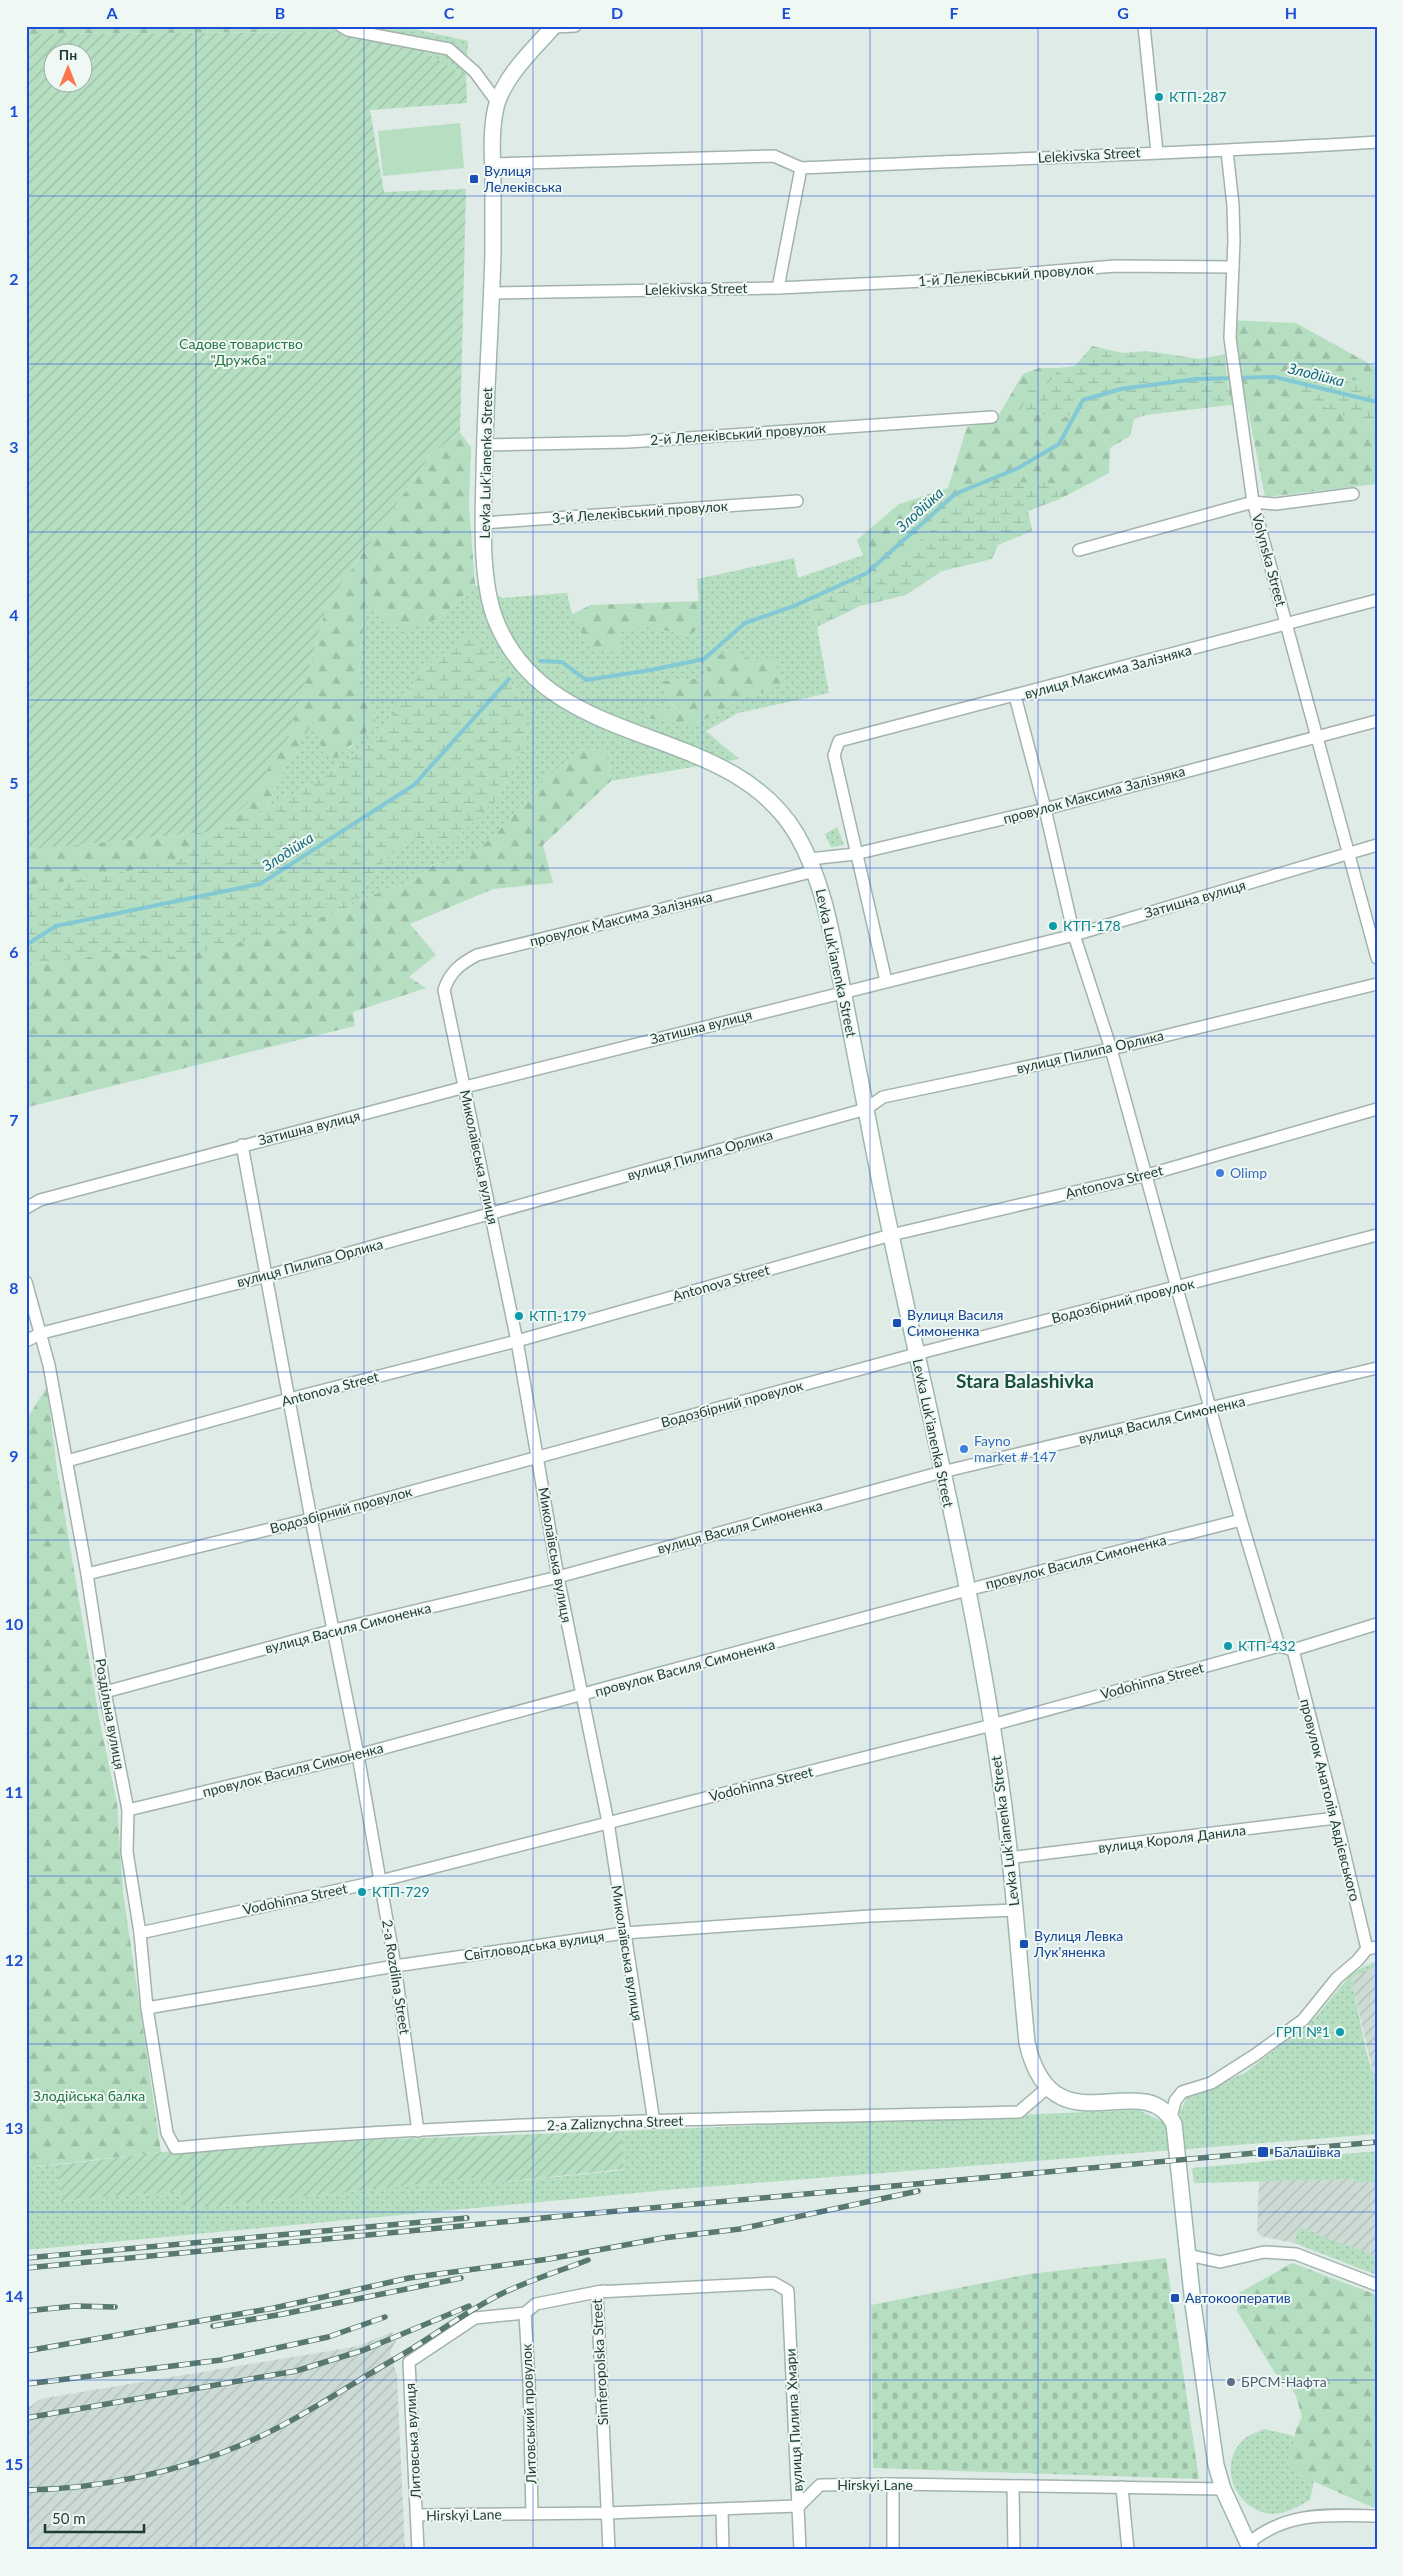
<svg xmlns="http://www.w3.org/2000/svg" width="1403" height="2576" viewBox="0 0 1403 2576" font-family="Lato,sans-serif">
<defs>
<pattern id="industrial-furrows" width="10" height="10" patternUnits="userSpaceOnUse" patternTransform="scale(1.25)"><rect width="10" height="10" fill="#cddbd5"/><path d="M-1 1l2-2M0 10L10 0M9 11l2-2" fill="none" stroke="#b0bdb7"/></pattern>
<pattern id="grass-dots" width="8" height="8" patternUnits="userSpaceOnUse" patternTransform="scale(1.25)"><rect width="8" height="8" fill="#b6dec1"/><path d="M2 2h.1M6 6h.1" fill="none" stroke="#9cbfa6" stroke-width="1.8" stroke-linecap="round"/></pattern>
<pattern id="forest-firs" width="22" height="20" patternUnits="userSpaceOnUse" patternTransform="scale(1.25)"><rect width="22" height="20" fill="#b6dec1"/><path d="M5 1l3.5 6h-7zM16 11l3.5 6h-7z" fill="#9cbfa6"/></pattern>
<pattern id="wetland-marsh" width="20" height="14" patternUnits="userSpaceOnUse" patternTransform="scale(1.25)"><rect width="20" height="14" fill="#b6dec1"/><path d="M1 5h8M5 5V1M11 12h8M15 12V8" fill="none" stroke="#9cbfa6"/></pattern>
<pattern id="cemetery-stones" width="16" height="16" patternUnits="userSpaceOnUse" patternTransform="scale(1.25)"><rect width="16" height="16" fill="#b6dec1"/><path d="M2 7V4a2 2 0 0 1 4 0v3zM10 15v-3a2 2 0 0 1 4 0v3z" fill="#9cbfa6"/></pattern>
<pattern id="garden-furrows" width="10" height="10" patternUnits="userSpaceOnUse" patternTransform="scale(1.25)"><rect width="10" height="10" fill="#b6dec1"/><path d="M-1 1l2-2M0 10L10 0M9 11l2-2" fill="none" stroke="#9cbfa6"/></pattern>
</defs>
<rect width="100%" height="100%" fill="#dfebe6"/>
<g fill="url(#industrial-furrows)">
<path d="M1377 1966V2085H1376L1351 1978Z"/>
<path d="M1354 2179V2182H1377V2257L1299 2227 1294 2243 1260 2236 1257 2231 1259 2180Z"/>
<path d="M392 2332 396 2341 390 2352 397 2376 405 2550H26V2407L31 2406 40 2399 359 2346Z"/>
</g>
<g fill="url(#grass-dots)" fill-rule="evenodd">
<path d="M275 26H401L468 41 466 76 418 48 329 32H276Z"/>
<path d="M863 555 859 564V582L809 603 817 627 829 693 738 713 706 731 739 759 611 781 608 752 548 776 495 835 464 861 434 864 407 885 384 890 349 907 385 859 413 837 435 844 500 796 531 726 509 679 421 671 376 740 308 786 268 808 276 784 313 721 324 755 350 748 363 732 377 725 359 676 365 605 439 618 475 585 503 598 567 593 572 614 618 653 620 632 646 626 690 636 701 624 697 579 794 558 798 578ZM711 660H748L783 684 738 700 716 714 648 718 646 708 677 711 665 694 662 681 704 678Z"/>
<path d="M837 827 844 845 831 847 825 834Z"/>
<path d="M1377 1961V1966L1351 1978 1367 2055 1377 2085V2134L678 2189 26 2250V2168L57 2165 62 2201 180 2191 184 2210 476 2178 485 2184 624 2170 621 2131 1139 2110 1161 2121 1180 2120V2111L1188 2096 1245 2073 1314 2019 1353 1972Z"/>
<path d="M1377 2151V2182H1354L1353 2179 1194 2183 1192 2168Z"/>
<path d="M1299 2227 1377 2257V2275L1294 2243Z"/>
<path d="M1264 2429 1291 2435 1312 2452 1315 2475 1310 2500C1297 2507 1281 2517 1266 2513 1234 2506 1218 2464 1243 2440 1248 2435 1258 2432 1264 2429Z"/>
</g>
<g fill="url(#forest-firs)">
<path d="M26 26H275L276 32 26 34Z"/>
<path d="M1225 320 1296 323 1377 368V388L1304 364 1365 424 1377 432V484L1265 497 1247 406 1229 405Z"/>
<path d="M1039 368H1059L1048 384 1028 391 1064 418 1101 400 1115 397 1134 419 1130 436 1110 448 1109 473 1060 499 1055 483 985 484 959 497 942 520 888 570 859 582V564L863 555 857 540 899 504 948 488 967 427 995 421 1023 374Z"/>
<path d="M460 433 471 447 469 505 475 585 439 618 404 631 365 605 359 676 377 725C361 734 350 748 335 758L324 755 313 722 276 784 268 808 192 847 171 864 26 888V850L216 831 288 740 327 605 431 454Z"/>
<path d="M700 601 701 624 690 636 646 626 620 632 619 653 591 651 572 614 591 605Z"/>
<path d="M734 646 748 660 773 658 784 684 738 700 716 714 689 726 648 718 646 708 677 710 665 694 662 681 704 678 711 660Z"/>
<path d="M584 748 608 752 611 781 543 845 553 883 493 889 410 924 436 955 409 977 426 988 353 1012 355 1026 28 1107 26 1104V966L123 952 162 958 217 949 288 929 349 907 384 890 407 885 435 864 464 861 495 835 548 776Z"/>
<path d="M47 1387 57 1470 100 1723 117 1803 123 1892 161 2152 26 2168V1420Z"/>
<path d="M1292 2263 1377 2295V2507L1374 2508 1303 2477 1290 2461 1296 2429 1302 2417 1296 2396 1289 2384 1275 2373 1237 2311 1239 2293Z"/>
</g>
<g fill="url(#wetland-marsh)">
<path d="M1092 346 1123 353 1146 351 1200 359 1225 354 1229 405 1146 415 1134 419 1115 397 1101 400 1064 418 1021 410 1028 391 1048 384 1059 368 1075 366Z"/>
<path d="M1304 364 1377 388V432L1365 424 1289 393 1290 374Z"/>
<path d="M1010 482 1055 483 1060 499 1028 511 1032 531 998 545 992 559 942 571 906 595 860 606 817 627 809 603 888 570 942 520 959 496 985 484Z"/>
<path d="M469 632 509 679 531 726 500 796 452 843 435 844 413 837 385 859 349 907 288 929 217 949 162 958 123 952 26 966V888L171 864 192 847 308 786 376 740 421 671Z"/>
</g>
<path fill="url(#cemetery-stones)" d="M1166 2258 1199 2479 873 2468 871 2305 1030 2274Z"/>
<g fill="url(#garden-furrows)" fill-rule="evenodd">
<path d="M329 32 418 48 466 76 467 103 370 110 384 192 466 189 460 433 431 454 327 605 288 740 247 803 216 831 26 850V34ZM52 52H82V82H52Z"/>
<path d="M621 2131 624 2169 485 2184 476 2178 184 2210 180 2191 61 2201 57 2165 161 2152 282 2143Z"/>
</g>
<path fill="#b6dec1" d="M460 123 464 168 383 176 378 131Z"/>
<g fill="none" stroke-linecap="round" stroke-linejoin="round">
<g stroke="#82c8d5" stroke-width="4">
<path d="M540 661 562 662 586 680 651 670 704 659 745 623 794 606 867 573 955 494 1018 468 1059 444 1083 400 1121 389 1197 379 1275 377 1377 402"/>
<path d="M26 945 56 926 260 884 414 785 509 679"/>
</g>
<g stroke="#a2b3ad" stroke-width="14">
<g id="street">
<path d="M341 26 348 30 449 49 475 72 497 102"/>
<path d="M1144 26 1157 152"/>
<path d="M553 27 575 26"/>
<path d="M1227 151 1233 205 1234 241 1230 338 1253 502 1377 958"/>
<path d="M493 164 774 156 801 168"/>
<path d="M778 288 945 280 1115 266 1233 267"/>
<path d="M491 293 778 288 801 168C993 159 1185 154 1377 142"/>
<path d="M484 445 628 442 992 417"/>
<path d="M483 523 797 501"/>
<path d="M1079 550 1253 502 1276 504 1353 494"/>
<path d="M1015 696 1045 809 1074 935 1111 1049 1241 1520 1279 1646"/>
<path d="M810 859 855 854 1045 809 1377 721"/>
<path d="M886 981 834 755 839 741 1377 600"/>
<path d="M242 1145 311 1519 358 1755 395 1966 418 2131"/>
<path d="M26 1208 40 1200 465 1087 1074 935 1377 845"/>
<path d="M26 1282 49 1365 87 1574 105 1692 128 1810 127 1852 140 1933 147 2008 167 2133 175 2148C455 2121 738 2119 1019 2112L1047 2088"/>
<path d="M26 1341 42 1333 266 1276 866 1109 883 1097 1111 1049 1377 984"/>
<path d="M67 1461 289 1399 517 1341 891 1235 1147 1175 1377 1109"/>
<path d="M87 1574 311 1519 916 1354 1377 1235"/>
<path d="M1293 1650 1336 1818 1367 1949"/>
<path d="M105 1692 334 1630 558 1577 942 1472 1377 1368"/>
<path d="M128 1810 358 1755 967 1590 1241 1520"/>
<path d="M1008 1858 1336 1818"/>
<path d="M140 1933 380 1881 992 1725 1279 1646 1293 1650 1377 1624"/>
<path d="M147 2008 395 1966 624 1933 870 1916 1015 1910"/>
<path d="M1171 2118 1175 2101 1182 2092 1211 2083 1255 2055 1303 2020 1337 1978 1357 1961 1367 1949 1377 1947"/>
<path d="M654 2122 608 1822 558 1577 517 1341 444 990C450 972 460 964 477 955L815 871"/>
<path d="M1188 2255 1220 2262 1264 2252 1296 2254 1377 2285"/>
<path d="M605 2291 597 2292 609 2550"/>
<path d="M525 2313 529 2382 532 2514"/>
<path d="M893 2484V2550"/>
<path d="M1013 2486 1014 2550"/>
<path d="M1122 2487 1128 2550"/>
<path d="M722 2510 723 2550"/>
<path d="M417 2515 607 2513 799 2506 820 2485 893 2484 1223 2489"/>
<path d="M1249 2543C1287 2511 1329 2515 1377 2516"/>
<path d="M418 2550 409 2362 475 2318 525 2313 536 2304 597 2292 774 2283 788 2291 800 2550"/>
</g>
</g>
<g stroke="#9db8ae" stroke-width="18">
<path id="secondary" d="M554 26C533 50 504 76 496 107 491 129 492 152 493 174 493 200 493 227 493 253 491 327 485 402 484 476 483 519 480 581 496 621 550 755 729 719 797 835 825 884 833 941 844 996 856 1058 868 1120 880 1182 919 1376 970 1569 998 1764 1012 1856 1018 1950 1027 2043 1053 2155 1143 2063 1174 2124L1193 2304 1216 2465 1223 2489 1251 2550"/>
</g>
<use href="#street" stroke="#fff" stroke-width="11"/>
<use href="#secondary" stroke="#fff" stroke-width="15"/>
<g stroke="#597870" stroke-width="5.5">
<g id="rail">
<path d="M26 2258 467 2218"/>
<path d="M26 2268 574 2215 1377 2142"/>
<path d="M26 2311 75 2306 115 2307"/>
<path d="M213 2326 283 2314 461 2278"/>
<path d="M26 2351 274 2308 409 2278 549 2259 663 2238 740 2229 918 2191"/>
<path d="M26 2384 221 2360 328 2337 385 2317"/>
<path d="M26 2418 296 2371 364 2350 469 2306"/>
<path d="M26 2490C98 2489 181 2472 248 2442 298 2420 345 2388 393 2360 430 2339 464 2312 503 2293 530 2280 560 2271 588 2260"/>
</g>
</g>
<use href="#rail" stroke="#eff8f3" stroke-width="4" stroke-dasharray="11" stroke-linecap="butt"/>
</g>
<path fill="none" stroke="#1d4ed8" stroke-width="1" stroke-opacity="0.55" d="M196 26V2550M364 26V2550M533 26V2550M702 26V2550M870 26V2550M1038 26V2550M1207 26V2550M26 196H1377M26 364H1377M26 532H1377M26 700H1377M26 868H1377M26 1036H1377M26 1204H1377M26 1372H1377M26 1540H1377M26 1708H1377M26 1876H1377M26 2044H1377M26 2212H1377M26 2380H1377"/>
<g fill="#0f9aa8" stroke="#eff8f3" stroke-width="2">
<circle cx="1159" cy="97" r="5"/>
<circle cx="1053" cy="926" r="5"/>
<circle cx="519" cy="1316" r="5"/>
<circle cx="1228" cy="1646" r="5"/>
<circle cx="362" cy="1892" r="5"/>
<circle cx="1340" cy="2032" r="5"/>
</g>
<g fill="#1a4fb4" stroke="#eff8f3" stroke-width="2">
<rect x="469" y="174" width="10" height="10" rx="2.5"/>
<rect x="892" y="1318" width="10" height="10" rx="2.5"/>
<rect x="1019" y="1939" width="10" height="10" rx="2.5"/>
<rect x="1257" y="2146" width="12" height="12" rx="2.5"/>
<rect x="1170" y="2293" width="10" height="10" rx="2.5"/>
</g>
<g fill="#3f7fe0" stroke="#eff8f3" stroke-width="2">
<circle cx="1220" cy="1173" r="5"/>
<circle cx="964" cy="1449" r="5"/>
</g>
<circle fill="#5c6f8a" stroke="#eff8f3" stroke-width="2" cx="1231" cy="2382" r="5"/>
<g text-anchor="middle" stroke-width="4" stroke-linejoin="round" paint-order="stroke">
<g font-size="14" fill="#0d838f" stroke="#eff8f3" text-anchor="start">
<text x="1169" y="102">КТП-287</text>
<text x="1063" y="931">КТП-178</text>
<text x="529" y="1321">КТП-179</text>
<text x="1238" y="1651">КТП-432</text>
<text x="372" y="1897">КТП-729</text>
<text x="1330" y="2037" text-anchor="end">ГРП №1</text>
</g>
<g font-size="14" fill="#1f3c34" stroke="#eff8f3">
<text transform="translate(1089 155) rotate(-3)" y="5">Lelekivska Street</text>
<text transform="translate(1006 275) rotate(-4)" y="5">1-й Лелеківський провулок</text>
<text transform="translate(696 289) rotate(-1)" y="5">Lelekivska Street</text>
<text transform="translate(738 434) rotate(-4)" y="5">2-й Лелеківський провулок</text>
<text transform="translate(486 463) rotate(-89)" y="5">Levka Lukʼianenka Street</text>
<text transform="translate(640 512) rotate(-4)" y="5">3-й Лелеківський провулок</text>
<text transform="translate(1269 560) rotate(75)" y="5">Volynska Street</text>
<text transform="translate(1108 672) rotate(-15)" y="5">вулиця Максима Залізняка</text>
<text transform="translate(1094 795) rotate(-15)" y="5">провулок Максима Залізняка</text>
<text transform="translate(1195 899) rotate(-16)" y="5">Затишна вулиця</text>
<text transform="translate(621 919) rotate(-14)" y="5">провулок Максима Залізняка</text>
<text transform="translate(836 963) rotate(78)" y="5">Levka Lukʼianenka Street</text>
<text transform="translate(701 1027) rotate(-14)" y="5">Затишна вулиця</text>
<text transform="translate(1090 1052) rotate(-13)" y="5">вулиця Пилипа Орлика</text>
<text transform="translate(309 1128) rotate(-14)" y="5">Затишна вулиця</text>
<text transform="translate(700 1155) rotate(-16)" y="5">вулиця Пилипа Орлика</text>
<text transform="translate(479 1157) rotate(78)" y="5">Миколаївська вулиця</text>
<text transform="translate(1114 1182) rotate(-14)" y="5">Antonova Street</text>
<text transform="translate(310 1263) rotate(-15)" y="5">вулиця Пилипа Орлика</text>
<text transform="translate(721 1283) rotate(-16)" y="5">Antonova Street</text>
<text transform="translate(1123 1301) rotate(-14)" y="5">Водозбірний провулок</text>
<text transform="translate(330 1389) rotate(-15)" y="5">Antonova Street</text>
<text transform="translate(732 1404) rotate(-15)" y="5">Водозбірний провулок</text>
<text transform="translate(1162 1420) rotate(-13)" y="5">вулиця Василя Симоненка</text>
<text transform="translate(933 1433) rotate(78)" y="5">Levka Lukʼianenka Street</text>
<text transform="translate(341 1510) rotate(-15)" y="5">Водозбірний провулок</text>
<text transform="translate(740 1527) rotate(-15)" y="5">вулиця Василя Симоненка</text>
<text transform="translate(555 1555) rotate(80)" y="5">Миколаївська вулиця</text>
<text transform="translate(1076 1562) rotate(-14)" y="5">провулок Василя Симоненка</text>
<text transform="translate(348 1628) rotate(-14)" y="5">вулиця Василя Симоненка</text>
<text transform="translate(685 1668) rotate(-15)" y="5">провулок Василя Симоненка</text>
<text transform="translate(1152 1681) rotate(-15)" y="5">Vodohinna Street</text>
<text transform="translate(110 1714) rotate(80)" y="5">Роздільна вулиця</text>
<text transform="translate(293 1770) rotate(-14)" y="5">провулок Василя Симоненка</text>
<text transform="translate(761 1784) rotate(-14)" y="5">Vodohinna Street</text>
<text transform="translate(1330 1800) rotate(76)" y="5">провулок Анатолія Авдієвського</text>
<text transform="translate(1005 1831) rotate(-97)" y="5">Levka Lukʼianenka Street</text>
<text transform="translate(1172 1839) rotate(-7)" y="5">вулиця Короля Данила</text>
<text transform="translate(295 1899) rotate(-12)" y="5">Vodohinna Street</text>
<text transform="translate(534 1946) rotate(-8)" y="5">Світловодська вулиця</text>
<text transform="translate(627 1953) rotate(81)" y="5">Миколаївська вулиця</text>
<text transform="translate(396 1977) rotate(81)" y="5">2-a Rozdilna Street</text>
<text transform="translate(615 2123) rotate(-2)" y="5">2-a Zaliznychna Street</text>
<text transform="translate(600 2362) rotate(-93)" y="5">Simferopolska Street</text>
<text transform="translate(529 2414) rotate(-92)" y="5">Литовський провулок</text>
<text transform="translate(794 2420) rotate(-93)" y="5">вулиця Пилипа Хмари</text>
<text transform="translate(413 2441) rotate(-93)" y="5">Литовська вулиця</text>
<text x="875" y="2490">Hirskyi Lane</text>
<text transform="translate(464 2515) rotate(-1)" y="5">Hirskyi Lane</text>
</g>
<g font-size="14" fill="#164399" stroke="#eff8f3" text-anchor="start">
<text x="484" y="176">Вулиця<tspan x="484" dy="16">Лелеківська</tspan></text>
<text x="907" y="1320">Вулиця Василя<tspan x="907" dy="16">Симоненка</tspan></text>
<text x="1034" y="1941">Вулиця Левка<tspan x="1034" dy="16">Лук'яненка</tspan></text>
<text x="1274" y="2157">Балашівка</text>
<text x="1185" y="2303">Автокооператив</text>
</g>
<g font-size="14" fill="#267545" stroke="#eff8f3">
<text x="241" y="349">Садове товариство<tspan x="241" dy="16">"Дружба"</tspan></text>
<text x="89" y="2101">Злодійська балка</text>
</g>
<g font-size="14" fill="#366cbe" stroke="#eff8f3" text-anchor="start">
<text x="1230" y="1178">Olimp</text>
<text x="974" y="1446">Fayno<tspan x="974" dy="16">market # 147</tspan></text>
</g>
<g font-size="14" fill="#4e5e75" stroke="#eff8f3" text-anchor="start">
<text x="1241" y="2387">БРСМ-Нафта</text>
</g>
<g font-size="15" font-style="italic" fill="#156a7c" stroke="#eff8f3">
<text transform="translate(1316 375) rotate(14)" y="5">Злодійка</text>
<text transform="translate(920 510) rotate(-42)" y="5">Злодійка</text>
<text transform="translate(288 852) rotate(-33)" y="5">Злодійка</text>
</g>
<g font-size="19" font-weight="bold" fill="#1a4f42" stroke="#eff8f3">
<text x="1025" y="1388">Stara Balashivka</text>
</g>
</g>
<rect width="1403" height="2576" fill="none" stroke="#eff8f3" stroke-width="55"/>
<g transform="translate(68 68)"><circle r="24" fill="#eff8f3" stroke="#9cada7"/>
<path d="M0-4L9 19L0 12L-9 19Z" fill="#fb784d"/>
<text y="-8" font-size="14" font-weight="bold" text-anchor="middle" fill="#1f3c34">Пн</text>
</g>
<path d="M45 2524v8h99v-8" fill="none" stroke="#1f3c34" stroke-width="2.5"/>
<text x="52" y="2524" font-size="15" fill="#1f3c34" stroke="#eff8f3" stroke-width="4" paint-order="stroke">50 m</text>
<rect x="28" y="28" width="1348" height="2520" fill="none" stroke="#1d4ed8" stroke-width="2"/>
<g font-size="16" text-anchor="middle" font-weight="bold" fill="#1d4ed8">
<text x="112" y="19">A</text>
<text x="280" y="19">B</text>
<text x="449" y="19">C</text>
<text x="617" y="19">D</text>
<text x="786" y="19">E</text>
<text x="954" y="19">F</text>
<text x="1123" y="19">G</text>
<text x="1291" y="19">H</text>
<text x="14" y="117">1</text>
<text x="14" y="285">2</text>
<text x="14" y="453">3</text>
<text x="14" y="621">4</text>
<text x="14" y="789">5</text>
<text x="14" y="958">6</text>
<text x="14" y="1126">7</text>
<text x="14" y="1294">8</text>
<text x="14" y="1462">9</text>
<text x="14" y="1630">10</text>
<text x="14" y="1798">11</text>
<text x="14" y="1966">12</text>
<text x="14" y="2134">13</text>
<text x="14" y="2302">14</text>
<text x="14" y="2470">15</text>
</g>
</svg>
